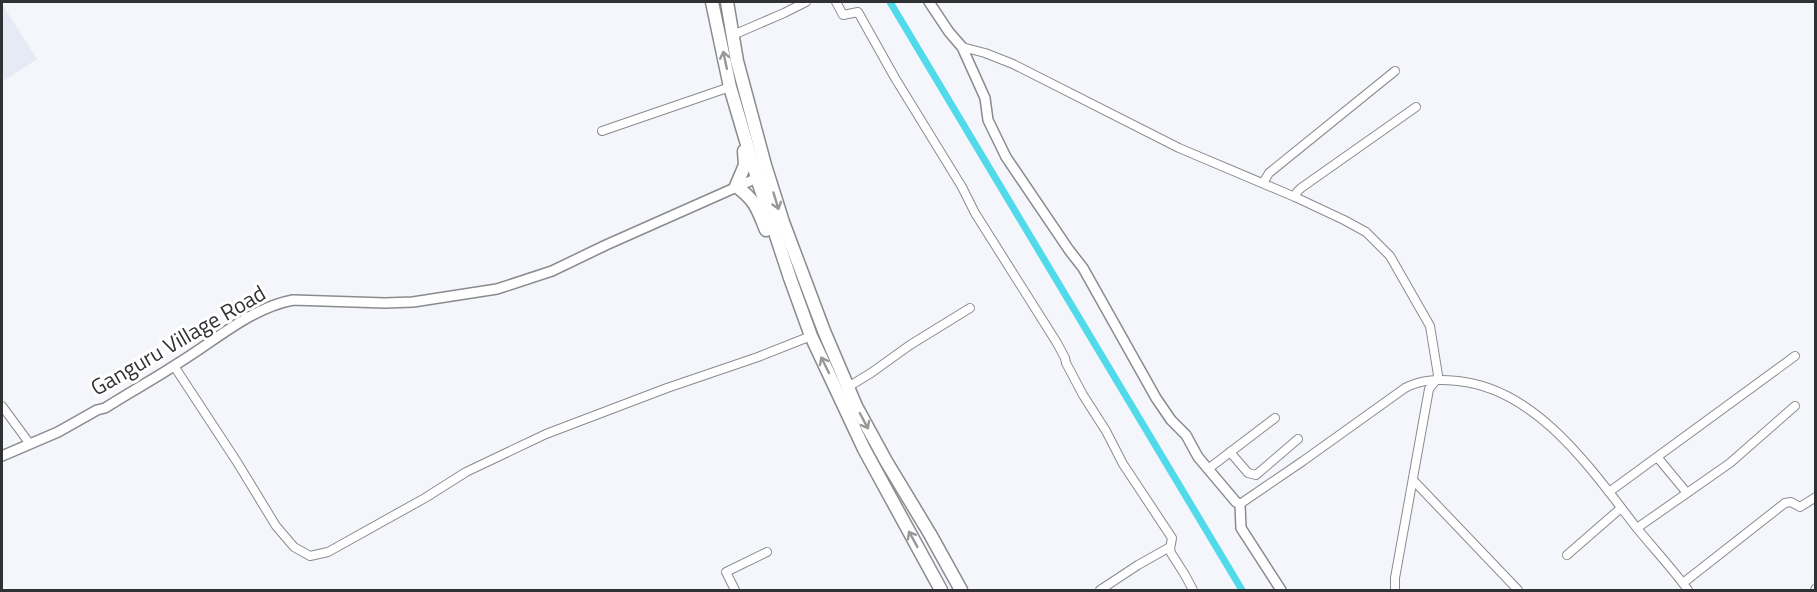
<svg xmlns="http://www.w3.org/2000/svg" width="1817" height="592" viewBox="0 0 1817 592" font-family="'Titillium Web',sans-serif">
<rect width="100%" height="100%" fill="#f4f6fb"/>
<path fill="#e5eaf5" d="M2 4 37 59 2 82Z"/>
<g fill="none" stroke-linecap="round" stroke-linejoin="round">
<path stroke="#51daea" stroke-width="7" d="M890 2 1242 590"/>
<g stroke="#898b8f" stroke-width="10">
<g id="minor">
<path d="M836 2 843 15 858 12 895 78 962 187 975 213 1057 343 1065 358 1066 363 1083 395 1106 431 1123 464 1172 538 1170 549 1171 553 1185 575 1193 590"/>
<path d="M733 35 784 13 806 2"/>
<path d="M962 47 985 53 1013 64 1179 148 1295 197 1344 220 1366 232 1390 256 1430 326 1438 375 1437 379 1429 389 1395 578V590"/>
<path d="M602 131 730 87"/>
<path d="M1263 183 1269 173 1395 71"/>
<path d="M1295 197 1297 192 1301 188 1416 107"/>
<path d="M174 366 237 462 276 526 294 547 310 556 328 552 425 498 466 472 546 434 667 388 758 357 811 336"/>
<path d="M848 387 871 373 910 345 970 308"/>
<path d="M2 406 30 444"/>
<path d="M1230 452 1248 473 1256 475 1298 439"/>
<path d="M1658 458 1687 493"/>
<path d="M1208 469 1275 418"/>
<path d="M1413 480 1518 590"/>
<path d="M1609 492 1795 356"/>
<path d="M1240 504 1303 461 1405 388C1422 379 1439 379 1458 381 1537 389 1591 469 1636 527 1653 548 1672 568 1688 590"/>
<path d="M1637 528 1730 463 1795 406"/>
<path d="M1567 555 1621 508"/>
<path d="M1683 583 1785 503 1791 502 1800 507 1816 497"/>
<path d="M735 590 726 572 767 552"/>
<path d="M1100 590 1138 565 1170 547"/>
<path d="M1815 590 1816 588"/>
</g>
</g>
<g stroke="#898b8f" stroke-width="12">
<g id="tertiary">
<path d="M929 2 949 32 962 47 985 98 988 120 1006 157 1069 250 1083 268 1156 398 1171 420 1186 435 1198 457 1236 502 1240 504 1241 528 1281 590"/>
<path d="M2 456 58 432 97 410 105 408C130 392 156 378 180 362 216 340 251 308 293 300L385 303 413 302 497 289 552 271 606 245 757 178"/>
</g>
</g>
<g stroke="#898b8f" stroke-width="15">
<g id="trunk">
<path d="M712 2 730 87 757 178 790 278 811 336 864 449 941 590"/>
<path d="M727 2 737 61 765 165 783 222 824 331 856 406 886 461 930 534 961 590"/>
<path d="M744 151 745 165 736 186C756 201 757 208 766 230"/>
</g>
</g>
<use href="#minor" stroke="#fff" stroke-width="8"/>
<use href="#tertiary" stroke="#fff" stroke-width="9"/>
<use href="#trunk" stroke="#fff" stroke-width="12"/>
</g>
<defs><path id="oneway-shaft" d="M-6 0H5M1.5-3L5.5 0L1.5 3" fill="none" stroke-width="1.6" stroke-linecap="round" stroke-linejoin="round" transform="scale(1.5)"/></defs>
<g stroke="#989898">
<use href="#oneway-shaft" transform="translate(725 60) rotate(-102)"/>
<use href="#oneway-shaft" transform="translate(776 201) rotate(73)"/>
<use href="#oneway-shaft" transform="translate(825 365) rotate(-116)"/>
<use href="#oneway-shaft" transform="translate(864 421) rotate(62)"/>
<use href="#oneway-shaft" transform="translate(913 539) rotate(-119)"/>
</g>
<g text-anchor="middle" stroke-width="6" stroke-linejoin="round" paint-order="stroke">
<g font-size="22" fill="#303132" stroke="#fff">
<text transform="translate(178 340) rotate(-30)" y="8">Ganguru Village Road</text>
</g>
</g>
<rect width="1817" height="592" fill="none" stroke="#303132" stroke-width="6"/>
</svg>
